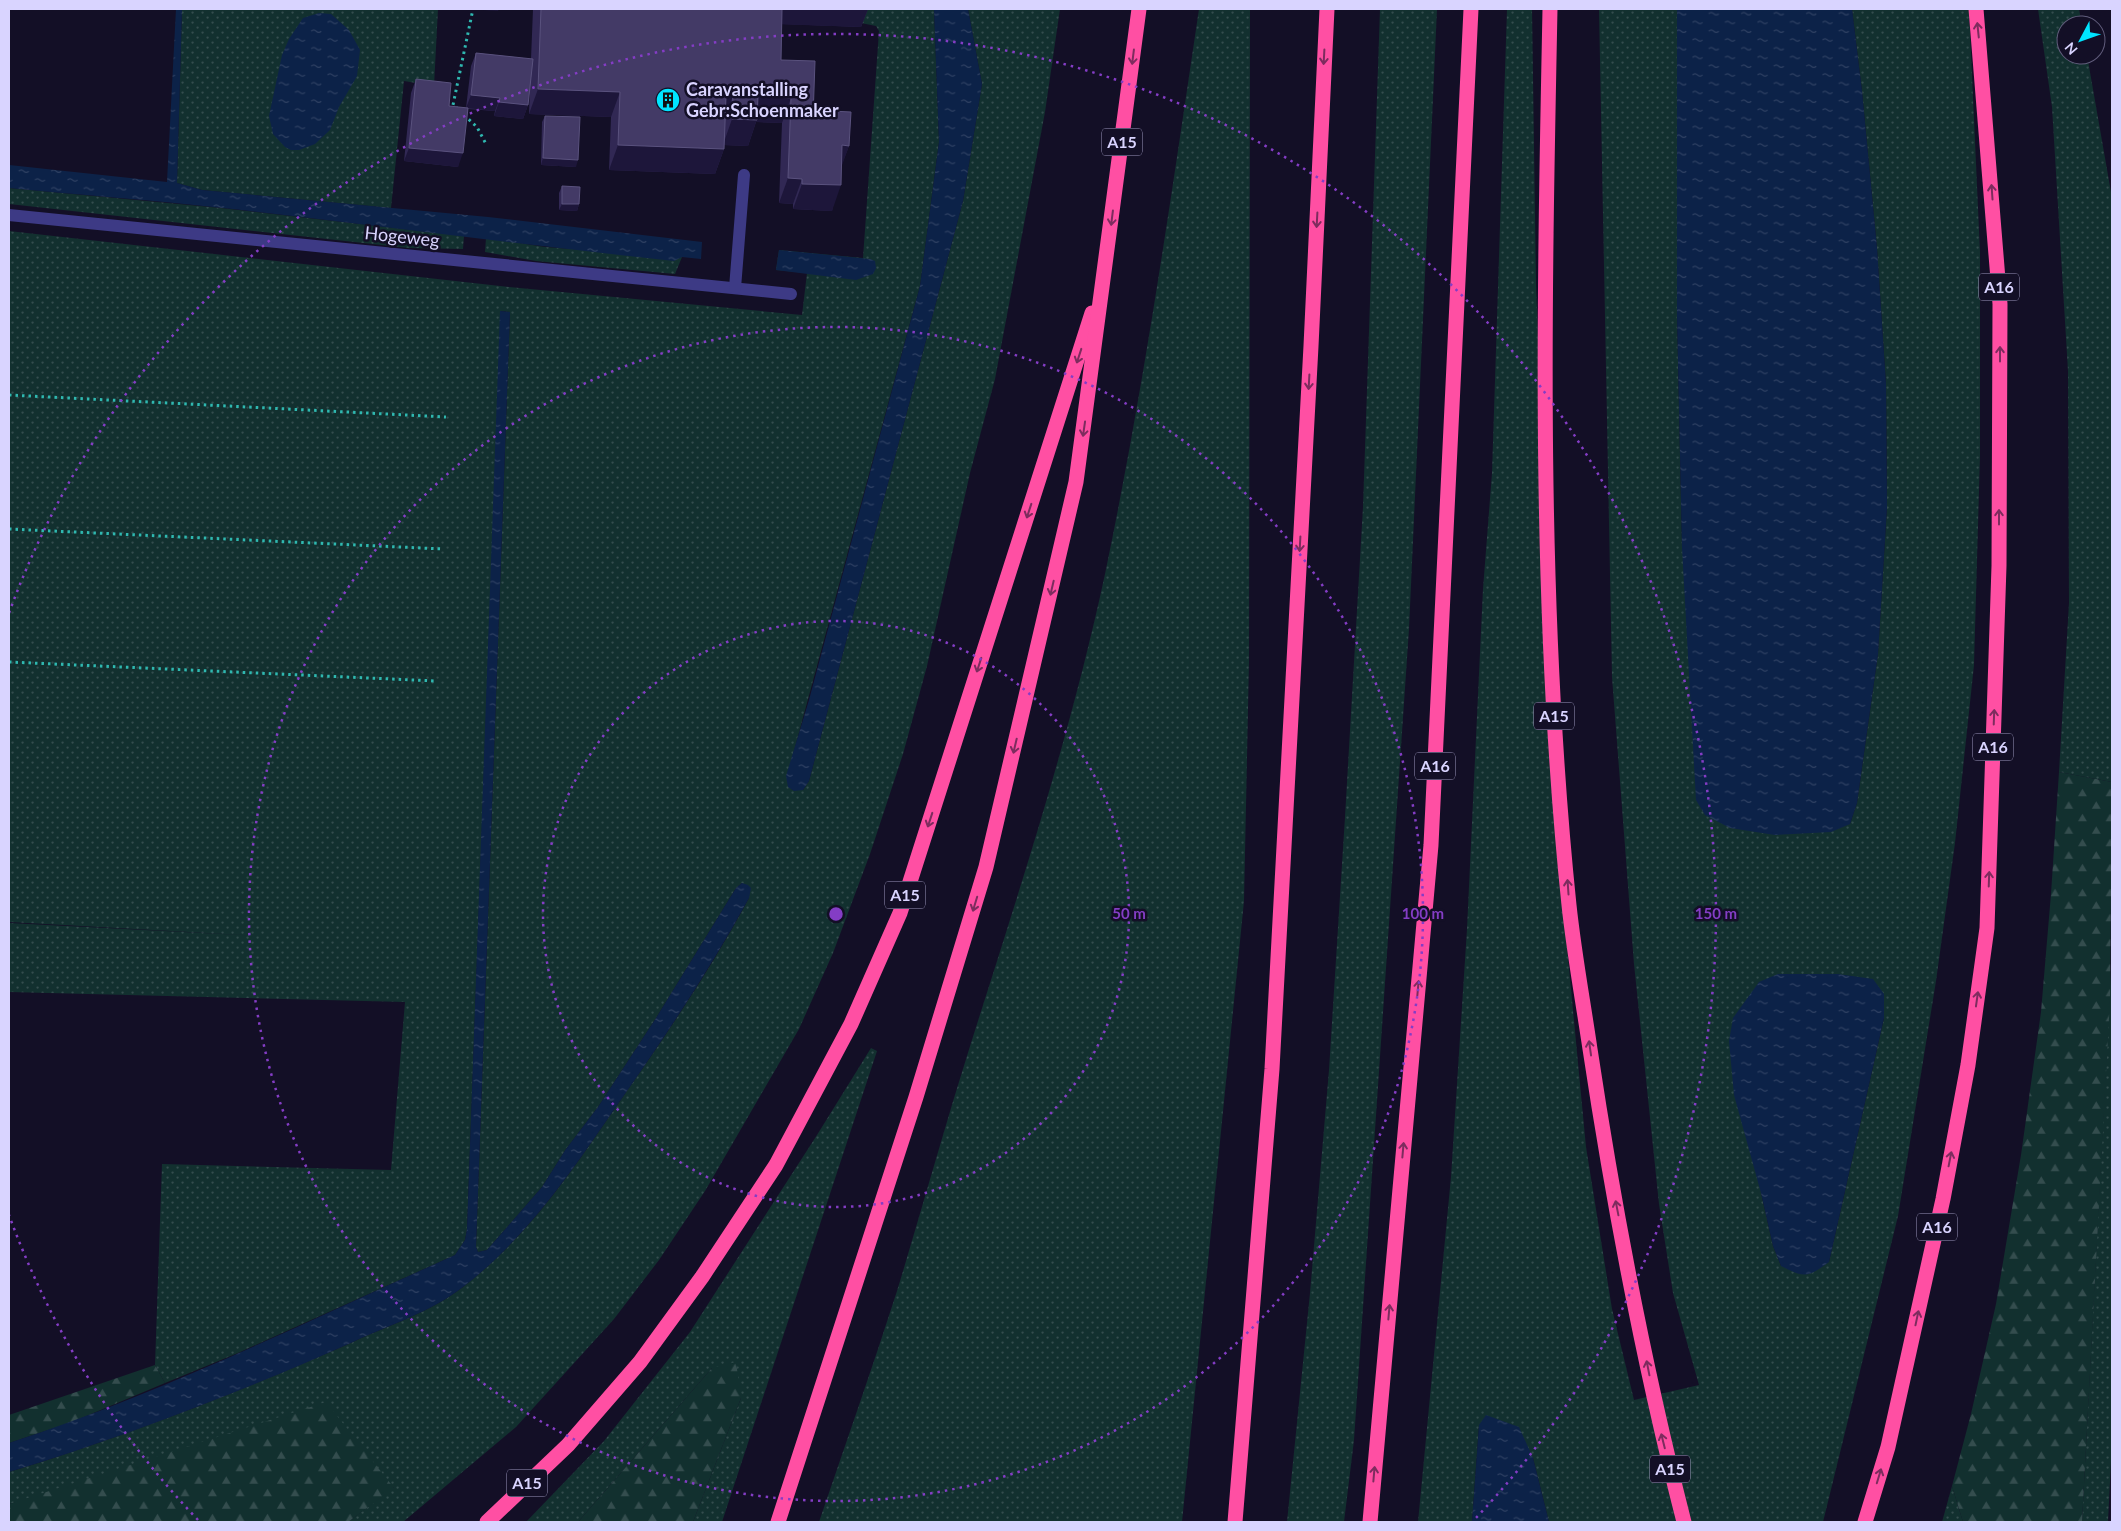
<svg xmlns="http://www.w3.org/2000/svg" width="2121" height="1531" viewBox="0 0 2121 1531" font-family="Lato,sans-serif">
<defs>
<pattern id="grass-dots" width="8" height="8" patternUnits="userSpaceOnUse" patternTransform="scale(1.25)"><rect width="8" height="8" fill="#12302f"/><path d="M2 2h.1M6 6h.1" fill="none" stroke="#344d4e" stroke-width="1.8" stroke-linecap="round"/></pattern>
<pattern id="forest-firs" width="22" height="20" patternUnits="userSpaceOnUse" patternTransform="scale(1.25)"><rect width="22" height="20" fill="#12302f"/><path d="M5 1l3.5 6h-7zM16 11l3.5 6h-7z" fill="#344d4e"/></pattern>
<pattern id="water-ripples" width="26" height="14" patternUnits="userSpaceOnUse" patternTransform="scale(1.25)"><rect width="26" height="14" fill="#0c2248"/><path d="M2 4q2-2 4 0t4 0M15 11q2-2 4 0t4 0" fill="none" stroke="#2f4163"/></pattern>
</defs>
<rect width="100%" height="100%" fill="#130f26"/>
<g fill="url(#grass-dots)" fill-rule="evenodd">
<path d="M182 9H438L434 86 404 81 391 208 202 190 177 183Z"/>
<path d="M862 9H934L939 142 920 286 788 773 792 790H803L809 781 963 201 982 84 968 9H1060L1045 112 995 379 970 473 927 666 903 754 870 854 833 953 799 1029 705 1191 659 1260 614 1319 516 1427 403 1522H348L394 1487 25 1500 9 1504V1472C124 1437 242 1391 353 1342 389 1325 431 1312 463 1287 530 1235 573 1169 620 1101 666 1035 711 969 749 898L742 883 736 888 656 1018 598 1107 566 1149 542 1187 487 1250 478 1252 476 1247 510 312 501 311 467 1229 465 1240 455 1255 238 1353 165 1383 155 1365 162 1164 391 1170 405 1002 9 992V923L262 936 9 922V231L509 287 802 315 807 273 776 270 779 250 863 258 879 31 876 26 861 23Z"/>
<path d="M1199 9H1250L1249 662 1244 901 1182 1522H819C845 1445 872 1369 897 1291 922 1209 945 1125 971 1043 1020 888 1071 733 1105 574 1144 387 1171 198 1199 9Z"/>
<path d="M1380 9H1437L1409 629 1354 1440 1344 1522H1287L1310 1293 1329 1070 1345 817 1363 507Z"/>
<path d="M1507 9H1532L1536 284 1542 449 1565 926 1586 1147 1612 1309 1634 1400 1699 1385 1673 1293 1659 1204 1634 964 1612 677 1599 9H1677V315L1682 548 1850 824 1857 803 1878 654 1887 507 1886 384 1877 248 1862 91 1852 9H1969L1980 252V456L1974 665 1955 843 1936 981 1898 1216 1823 1522H1549L1533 1458 1479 1425 1472 1522H1418L1451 1177 1467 929 1483 589 1492 473ZM1884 994V1018L1829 1262 1781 1266 1773 1246 1761 1193Z"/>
<path d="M2038 9H2079L2082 25H2066V55H2087L2112 198V782L2059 772 2069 603 2068 371 2052 107Z"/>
<path d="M9 188 221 208 464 236 463 249 409 248 9 204Z"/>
<path d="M486 238 545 247 682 257 675 274 536 261 485 252Z"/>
<path d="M2112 948V1441L2108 1522H2082Z"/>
<path d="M871 1048 877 1051 722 1522H693L741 1398 712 1368 578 1522H526L604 1441 690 1332 817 1135Z"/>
<path d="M1952 1486 1963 1522H1942Z"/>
</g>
<g fill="url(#forest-firs)">
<path d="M2059 772 2112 782 2110 1000 2082 1522H1963L1952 1486 1971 1414 1996 1304 2021 1155 2041 1012 2051 894Z"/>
<path d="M736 1362 741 1398 693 1522H578L712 1368Z"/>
<path d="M155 1365 165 1383 72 1422 9 1443V1415Z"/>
<path d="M326 1402 394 1488 348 1522H9V1504Z"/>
</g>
<g fill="url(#water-ripples)">
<path d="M176 9H182L177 183 202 190 488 217 702 242 701 259 682 257 674 261C524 245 374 225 223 208 152 200 80 195 9 188V165L167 182Z"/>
<path d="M934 9H968L982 84 963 201 809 781 803 790 794 791 788 787 786 776 809 700 920 286 939 142Z"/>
<path d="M1677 9H1852L1862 91 1877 248 1886 384 1887 507 1878 654 1857 803 1850 824 1831 832 1775 835 1730 828 1705 815 1696 800 1682 548 1677 315Z"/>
<path d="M319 13 331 14 349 30 360 50 357 76 339 107 330 130 315 144 299 150H291L285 147 273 134 269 116 282 55 289 39 303 18Z"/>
<path d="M779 250 870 259 875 261 876 268 873 274 856 280 776 270Z"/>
<path d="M500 311 510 312 476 1247 478 1252 487 1250 542 1187 566 1149 598 1107 656 1018 736 888 742 883 748 885 751 888 749 898C711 968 666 1035 620 1101 573 1169 529 1236 463 1287 431 1312 389 1325 353 1342 243 1391 124 1437 9 1472V1443C162 1393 308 1321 455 1255L465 1240 467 1229Z"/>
<path d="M1778 974H1838L1873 979 1884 994V1018L1829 1262C1807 1278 1805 1278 1781 1266L1773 1246 1761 1193 1734 1095 1729 1041 1733 1018 1759 982Z"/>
<path d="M1486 1415 1519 1427 1533 1458 1549 1522H1472L1479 1425Z"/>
</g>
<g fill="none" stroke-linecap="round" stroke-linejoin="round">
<g stroke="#2fb8b0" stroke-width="3" stroke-dasharray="2.5 4" stroke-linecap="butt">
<path d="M458 109 453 105 473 9"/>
<path d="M464 115 477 127 486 144"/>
<path d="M9 395 446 417"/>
<path d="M9 529 443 549"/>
<path d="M9 662 436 681"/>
</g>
<g stroke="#3d3a85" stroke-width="12">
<path d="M9 215 791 294"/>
<path d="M735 288 744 175"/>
</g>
<g stroke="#ff4fa3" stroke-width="15">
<path d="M1550 9C1544 307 1538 607 1569 905 1574 953 1583 1001 1590 1049 1614 1208 1644 1366 1684 1522"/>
<path d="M487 1522 568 1445 640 1362 702 1277 776 1165 851 1024 900 913 1092 313"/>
<path d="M778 1522 916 1097 986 867 1076 482 1139 9"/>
<path d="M1235 1522 1272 1069 1311 346 1327 9"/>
<path d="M1370 1522 1431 845 1471 9"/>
<path d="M1865 1522 1888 1447 1943 1199 1968 1065 1987 928 1999 566 2000 304 1976 9"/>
</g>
</g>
<g fill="#312854">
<path d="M533 9H868L861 27 782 24 781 60 813 118H821L824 109 831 111 849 146 841 166 832 211 793 209V204L779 203 782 123 756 122 748 146 724 145V149L715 174 609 170 611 117 529 114 530 85 528 105 523 119 494 116 495 111 468 109 458 167 404 161 411 93 416 79 449 106 466 108 471 66 476 53 531 59Z"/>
<path d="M545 116 576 167 541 165 542 122Z"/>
<path d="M562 186 579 204 577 211 559 210V193Z"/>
</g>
<g fill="#1d163a">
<path d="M483 9H499L498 11 483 10Z"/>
<path d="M779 9H868L861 27 773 24Z"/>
<path d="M538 89 620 92 611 117 529 114Z"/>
<path d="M471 95 500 98 495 111 466 108Z"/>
<path d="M726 96H733L724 121Z"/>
<path d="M758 96 791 98 782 123 756 122 748 146 723 145 732 119Z"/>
<path d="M499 102 528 105 523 119 494 116Z"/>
<path d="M618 145 724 149 715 174 609 170Z"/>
<path d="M842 145 849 146 840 171Z"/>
<path d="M409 148 463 153 458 167 404 161Z"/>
<path d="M543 158 578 160 576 167 541 165Z"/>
<path d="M788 178 802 179 793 204 779 203Z"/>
<path d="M802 184 841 185 832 211 793 209Z"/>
<path d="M562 204H579L577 211 559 210Z"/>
</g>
<g fill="#433a66" stroke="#5a527e">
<path d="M541 9H782L781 60 815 61 813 118H824V109H831V111L851 112 849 146 842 145 841 185 802 184V179L788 178 791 98 758 96 757 120 732 119 733 96H726L724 149 618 145 620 92 538 89Z"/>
<path d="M476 53 533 59 528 105 499 102 500 98 471 95Z"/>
<path d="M416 79 451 83 449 106 468 108 463 153 409 148Z"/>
<path d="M545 116 580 117 578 160 543 158Z"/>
<path d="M562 186 580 187 579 204H562Z"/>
</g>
<defs><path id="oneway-shaft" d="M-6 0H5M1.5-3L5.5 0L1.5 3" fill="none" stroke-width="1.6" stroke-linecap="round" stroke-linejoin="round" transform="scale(1.25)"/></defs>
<g stroke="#7d2c5e">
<use href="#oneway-shaft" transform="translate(1978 30) rotate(-96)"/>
<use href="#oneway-shaft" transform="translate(1133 57) rotate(97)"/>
<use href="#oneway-shaft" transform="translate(1324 57) rotate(93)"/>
<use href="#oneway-shaft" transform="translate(1992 192) rotate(-94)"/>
<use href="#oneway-shaft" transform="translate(1112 218) rotate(97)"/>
<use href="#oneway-shaft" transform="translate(1317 220) rotate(93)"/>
<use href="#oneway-shaft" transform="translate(2000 354) rotate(-90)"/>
<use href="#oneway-shaft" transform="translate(1079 356) rotate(108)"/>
<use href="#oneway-shaft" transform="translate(1309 382) rotate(93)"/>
<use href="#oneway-shaft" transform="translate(1084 429) rotate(98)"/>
<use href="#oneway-shaft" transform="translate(1029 511) rotate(108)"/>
<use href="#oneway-shaft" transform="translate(1999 517) rotate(-90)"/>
<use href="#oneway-shaft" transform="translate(1300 544) rotate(93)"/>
<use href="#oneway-shaft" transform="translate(1052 588) rotate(103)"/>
<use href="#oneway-shaft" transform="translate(979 665) rotate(108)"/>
<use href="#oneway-shaft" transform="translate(1994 717) rotate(-88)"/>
<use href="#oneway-shaft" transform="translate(1015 746) rotate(103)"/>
<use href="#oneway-shaft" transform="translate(930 820) rotate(108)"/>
<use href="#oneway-shaft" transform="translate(1989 879) rotate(-88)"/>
<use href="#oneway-shaft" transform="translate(1568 887) rotate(-94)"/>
<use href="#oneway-shaft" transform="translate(975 904) rotate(107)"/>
<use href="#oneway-shaft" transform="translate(1418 988) rotate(-85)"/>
<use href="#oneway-shaft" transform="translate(1977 999) rotate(-82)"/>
<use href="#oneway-shaft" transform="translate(1590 1048) rotate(-98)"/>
<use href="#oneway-shaft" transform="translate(1403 1150) rotate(-85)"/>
<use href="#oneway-shaft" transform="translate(1950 1159) rotate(-79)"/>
<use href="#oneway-shaft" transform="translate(1617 1208) rotate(-101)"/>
<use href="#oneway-shaft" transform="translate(1389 1312) rotate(-85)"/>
<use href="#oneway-shaft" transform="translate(1917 1318) rotate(-78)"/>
<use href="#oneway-shaft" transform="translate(1648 1368) rotate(-101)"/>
<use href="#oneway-shaft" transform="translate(1663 1441) rotate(-104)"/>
<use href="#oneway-shaft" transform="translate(1374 1474) rotate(-85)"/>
<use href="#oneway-shaft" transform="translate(1879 1476) rotate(-73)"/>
</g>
<g fill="none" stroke="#843dc5" stroke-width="2.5" stroke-dasharray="2.5 5">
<circle cx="836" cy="914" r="293"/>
<circle cx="836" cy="914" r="587"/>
<path d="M198 1520A880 880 0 0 1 9 1215M9 613A880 880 0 1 1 1474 1520"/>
</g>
<defs>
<g id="building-disc" transform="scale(1.25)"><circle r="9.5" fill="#00e5ff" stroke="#130f26"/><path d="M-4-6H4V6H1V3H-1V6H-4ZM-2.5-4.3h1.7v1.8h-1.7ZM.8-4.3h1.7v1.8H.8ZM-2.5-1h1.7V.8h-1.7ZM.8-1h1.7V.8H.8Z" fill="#111"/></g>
</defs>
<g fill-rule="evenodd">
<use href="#building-disc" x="668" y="100"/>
</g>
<g text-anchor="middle" stroke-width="5" stroke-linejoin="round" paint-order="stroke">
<g fill="#130f26" stroke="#9e99be" stroke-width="1">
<rect x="1102" y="128.5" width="40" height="27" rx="4"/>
<rect x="1979" y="273.5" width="40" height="27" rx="4"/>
<rect x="1534" y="702.5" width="40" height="27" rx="4"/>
<rect x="1973" y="733.5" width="40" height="27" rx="4"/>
<rect x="1415" y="752.5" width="40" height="27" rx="4"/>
<rect x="885" y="881.5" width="40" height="27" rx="4"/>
<rect x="1917" y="1213.5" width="40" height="27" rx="4"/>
<rect x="1650" y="1455.5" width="40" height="27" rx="4"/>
<rect x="507" y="1469.5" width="40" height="27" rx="4"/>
</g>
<g font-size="16" font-weight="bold" fill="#d9d4ff">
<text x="1122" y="148">A15</text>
<text x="1999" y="293">A16</text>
<text x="1554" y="722">A15</text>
<text x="1993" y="753">A16</text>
<text x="1435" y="772">A16</text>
<text x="905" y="901">A15</text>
<text x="1937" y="1233">A16</text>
<text x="1670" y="1475">A15</text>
<text x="527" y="1489">A15</text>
</g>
<g font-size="18" font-weight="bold" fill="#d9d4ff" stroke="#130f26" text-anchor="start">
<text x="686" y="96">Caravanstalling<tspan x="686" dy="21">Gebr:Schoenmaker</tspan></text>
</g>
<g font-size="18" fill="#d9d4ff" stroke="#130f26">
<text transform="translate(402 237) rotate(6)" y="6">Hogeweg</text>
</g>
</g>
<circle cx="836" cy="914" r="8" fill="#843dc5" stroke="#130f26" stroke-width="2.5"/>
<g font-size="15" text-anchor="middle" font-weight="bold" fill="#843dc5" stroke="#130f26" stroke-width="5" stroke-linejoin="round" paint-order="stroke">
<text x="1129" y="919">50 m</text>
<text x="1423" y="919">100 m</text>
<text x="1716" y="919">150 m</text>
</g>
<rect width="2121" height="1531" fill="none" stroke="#d9d4ff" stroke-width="20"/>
<g transform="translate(2081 40) rotate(229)"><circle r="24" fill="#130f26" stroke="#625e7d"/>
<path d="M0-4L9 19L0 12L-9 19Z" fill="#00e5ff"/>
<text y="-8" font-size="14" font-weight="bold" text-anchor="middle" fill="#d9d4ff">N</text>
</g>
</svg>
